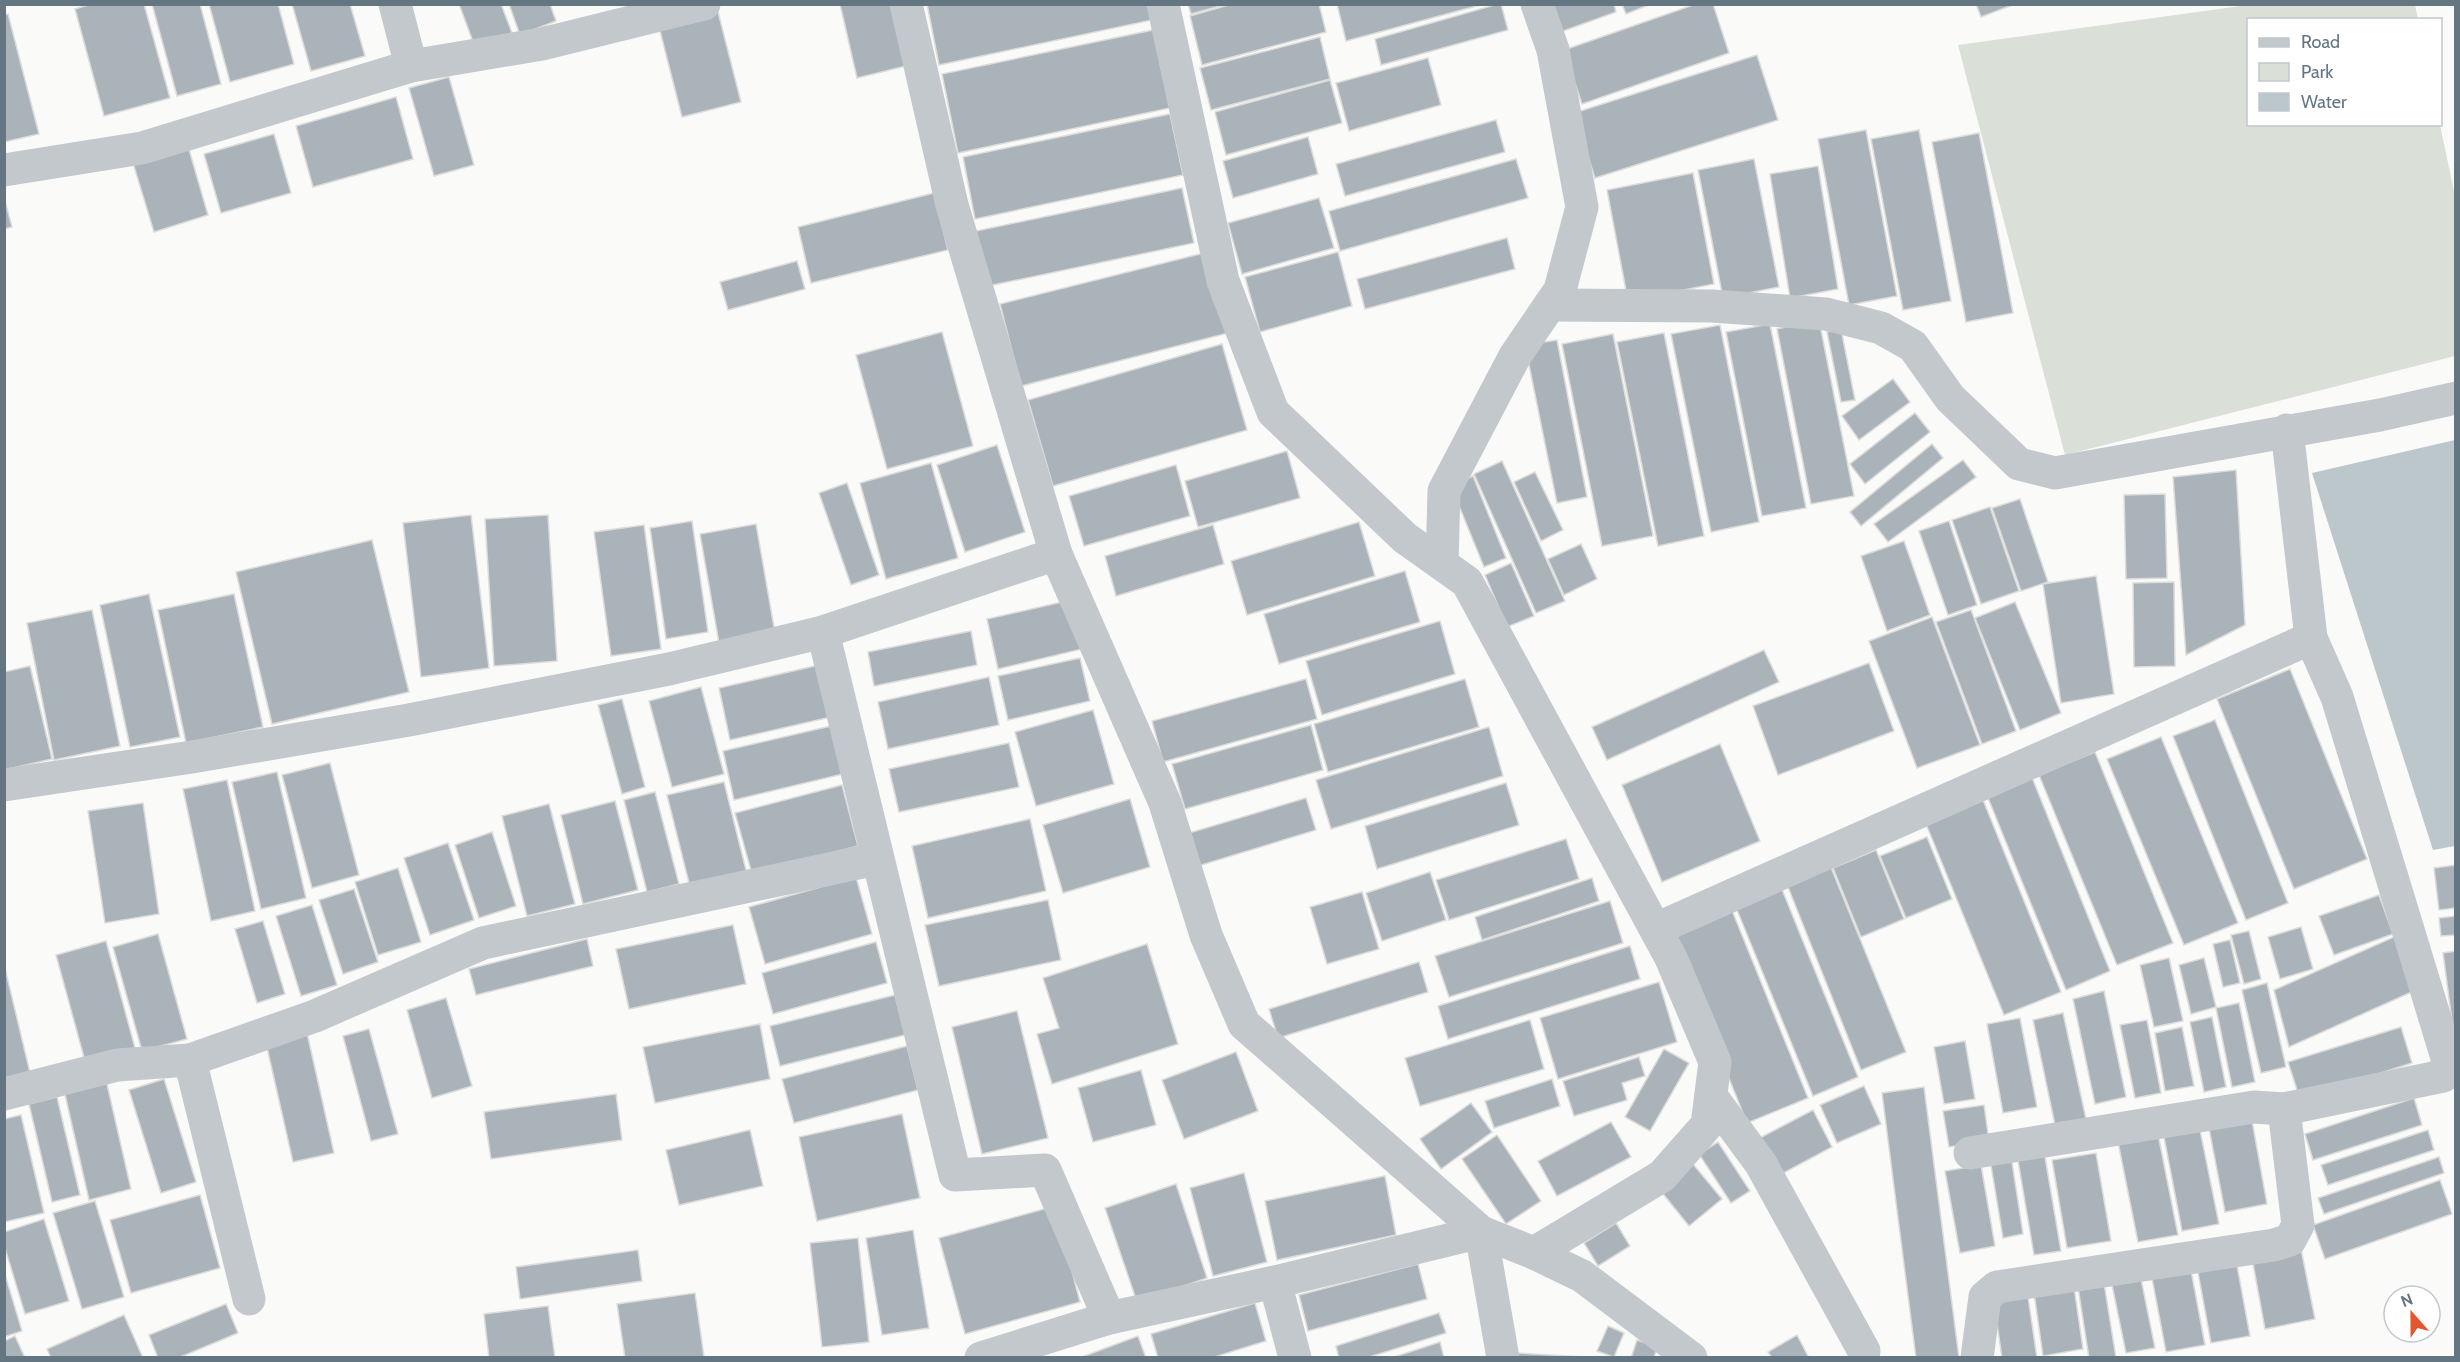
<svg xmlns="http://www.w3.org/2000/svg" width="2460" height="1362" viewBox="0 0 2460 1362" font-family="Cabin,sans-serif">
<rect width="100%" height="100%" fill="#fafaf8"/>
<path fill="#dadfd7" d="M2248 5H2415L2418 19 2248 20V124L2440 125 2455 196V356L2065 455 1958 45Z"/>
<path fill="#bbc7cb" d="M2455 440V846L2433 850 2312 473Z"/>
<g fill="#aab3b9" stroke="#dcdcda" stroke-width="1.5">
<path d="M92 4H144L170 98 104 116 75 9Z"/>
<path d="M152 4H200L221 84 177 96Z"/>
<path d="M209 4H278L294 64 230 82Z"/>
<path d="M292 4H350L365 56 311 71Z"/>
<path d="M459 4H501L512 33 475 47Z"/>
<path d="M509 4H550L556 21 520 35Z"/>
<path d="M840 4H892L906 66 857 78Z"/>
<path d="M927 4H1148L1152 20 939 65Z"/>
<path d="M1188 4H1227L1191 14Z"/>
<path d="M1232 4H1319L1326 32 1202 65 1190 16Z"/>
<path d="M1337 4H1484L1346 41Z"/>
<path d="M1498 4H1501L1508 30 1381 65 1375 39Z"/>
<path d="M1541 4H1614L1616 12 1552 35Z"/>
<path d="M1622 4H1651L1626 14Z"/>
<path d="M1696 4H1713L1729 53 1582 104 1564 50Z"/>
<path d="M1976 4H2015L1981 17Z"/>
<path d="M717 8 741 102 682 117 658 23Z"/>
<path d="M8 14 39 134 4 142V15Z"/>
<path d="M1153 30 1170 108 958 153 942 74Z"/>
<path d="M1320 37 1330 79 1211 110 1200 68Z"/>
<path d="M1757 55 1778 120 1595 178 1574 113Z"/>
<path d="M1428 58 1441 105 1349 131 1336 83Z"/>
<path d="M449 77 474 165 434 176 409 88Z"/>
<path d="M1330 80 1342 123 1226 155 1215 112Z"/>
<path d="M396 97 413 159 313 187 296 126Z"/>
<path d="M1170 114 1183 175 975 219 963 157Z"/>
<path d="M1496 120 1505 152 1345 196 1336 164Z"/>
<path d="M1866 130 1897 296 1849 305 1818 139Z"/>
<path d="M1919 130 1951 301 1903 310 1871 139Z"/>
<path d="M1979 133 2013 313 1966 322 1932 142Z"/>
<path d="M274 134 291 193 221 213 204 154Z"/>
<path d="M1308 137 1318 174 1233 198 1223 161Z"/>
<path d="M188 146 208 215 154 232 133 163Z"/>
<path d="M1516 159 1528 198 1340 251 1329 211Z"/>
<path d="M1754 159 1779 287 1723 298 1698 170Z"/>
<path d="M1818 166 1838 289 1790 298 1770 174Z"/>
<path d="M1693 173 1714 284 1628 301 1607 190Z"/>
<path d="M1182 188 1194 243 988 286 976 231Z"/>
<path d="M934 193 948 250 811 283 798 227Z"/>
<path d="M4 197 12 227 4 229Z"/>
<path d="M1319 198 1334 248 1242 274 1228 223Z"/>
<path d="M1507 238 1515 269 1365 309 1357 279Z"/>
<path d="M1208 252 1228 333 1021 386 1000 304Z"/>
<path d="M1338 252 1352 306 1260 332 1245 277Z"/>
<path d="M797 261 805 289 728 310 720 282Z"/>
<path d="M1819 320 1854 496 1811 504 1777 329Z"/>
<path d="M1770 324 1806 508 1762 516 1726 332Z"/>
<path d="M1720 325 1759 522 1711 532 1671 334Z"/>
<path d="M1841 329 1855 400 1841 402 1827 332Z"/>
<path d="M942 332 973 446 887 469 856 355Z"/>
<path d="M1664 333 1704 536 1658 546 1617 342Z"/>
<path d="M1613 334 1653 536 1602 546 1562 344Z"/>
<path d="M1557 340 1587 497 1557 503 1525 345Z"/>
<path d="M1222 344 1247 430 1053 486 1028 400Z"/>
<path d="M1893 379 1910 402 1859 440 1842 416Z"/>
<path d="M1915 413 1930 432 1865 484 1850 464Z"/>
<path d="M1932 444 1943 458 1861 526 1850 512Z"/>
<path d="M997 445 1025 532 965 552 937 465Z"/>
<path d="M1287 451 1300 498 1198 527 1185 481Z"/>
<path d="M1963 460 1976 477 1888 542 1874 524Z"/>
<path d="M1502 461 1565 601 1536 613 1474 474Z"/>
<path d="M931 463 958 558 886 579 860 483Z"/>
<path d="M1176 465 1190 516 1084 546 1069 496Z"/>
<path d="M2236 470 2245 625 2186 655 2173 477Z"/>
<path d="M1535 472 1563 530 1541 541 1514 482Z"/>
<path d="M1473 476 1506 558 1484 567 1451 486Z"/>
<path d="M847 483 879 575 851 585 819 493Z"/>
<path d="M2165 494 2167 578 2126 579 2124 495Z"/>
<path d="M2020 499 2048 582 2021 591 1992 508Z"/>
<path d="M1990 507 2019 591 1981 604 1952 520Z"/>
<path d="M471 515 489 668 421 677 403 523Z"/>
<path d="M548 515 557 661 494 666 485 519Z"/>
<path d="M692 521 708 632 666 639 650 528Z"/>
<path d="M1949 521 1977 605 1948 615 1919 531Z"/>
<path d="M1359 522 1375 576 1247 615 1231 561Z"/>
<path d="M756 524 775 633 719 643 700 534Z"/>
<path d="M644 525 661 649 611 656 594 532Z"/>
<path d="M1213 525 1224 564 1116 596 1105 556Z"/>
<path d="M372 540 409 692 272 724 236 572Z"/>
<path d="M1904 541 1930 615 1887 631 1861 556Z"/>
<path d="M1581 544 1597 579 1564 595 1548 559Z"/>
<path d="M1511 563 1534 616 1507 627 1485 575Z"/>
<path d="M1405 571 1420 622 1279 664 1264 614Z"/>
<path d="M2096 576 2114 694 2061 703 2043 584Z"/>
<path d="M2174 582 2175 666 2134 667 2133 583Z"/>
<path d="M149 594 180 737 130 747 100 605Z"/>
<path d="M234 594 263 727 186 743 158 610Z"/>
<path d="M1071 600 1082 649 998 669 987 619Z"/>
<path d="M2015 602 2061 713 2020 730 1975 618Z"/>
<path d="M92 610 120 746 54 760 27 623Z"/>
<path d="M1971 610 2016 731 1982 744 1936 622Z"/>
<path d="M1932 617 1980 745 1917 768 1869 641Z"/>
<path d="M1440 621 1455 674 1322 715 1306 661Z"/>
<path d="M971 631 977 665 874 686 868 652Z"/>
<path d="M1764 650 1779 682 1607 760 1592 727Z"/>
<path d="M1080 658 1090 701 1008 720 998 676Z"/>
<path d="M1869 663 1894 731 1778 775 1753 706Z"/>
<path d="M819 665 831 717 730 740 719 688Z"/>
<path d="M30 666 52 759 4 770V672Z"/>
<path d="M2290 669 2367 859 2294 889 2217 699Z"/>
<path d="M989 677 999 725 888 749 878 702Z"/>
<path d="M1306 679 1317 719 1163 762 1152 721Z"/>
<path d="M1465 679 1479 727 1328 772 1314 724Z"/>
<path d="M701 687 724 774 672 787 649 701Z"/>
<path d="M622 699 645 787 622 794 598 705Z"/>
<path d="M1093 710 1114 784 1036 806 1015 732Z"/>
<path d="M2215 720 2288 903 2246 920 2173 736Z"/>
<path d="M1311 725 1323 770 1185 809 1172 764Z"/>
<path d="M831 726 843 774 734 800 723 751Z"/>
<path d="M1489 727 1503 776 1331 829 1316 780Z"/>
<path d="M2161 737 2238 923 2184 945 2107 759Z"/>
<path d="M1009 743 1019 787 899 812 889 769Z"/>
<path d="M1720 744 1760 841 1662 882 1622 785Z"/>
<path d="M2095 752 2173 943 2117 965 2039 775Z"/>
<path d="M330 763 359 875 312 888 282 775Z"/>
<path d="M277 772 306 898 261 909 232 782Z"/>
<path d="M2031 775 2110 971 2066 990 1986 793Z"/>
<path d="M227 780 255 911 211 921 183 789Z"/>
<path d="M724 782 747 874 690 887 667 795Z"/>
<path d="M1506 783 1519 825 1377 869 1365 826Z"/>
<path d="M842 785 858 846 752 874 735 813Z"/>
<path d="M655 792 679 884 647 892 624 800Z"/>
<path d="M1306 798 1316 830 1198 866 1189 833Z"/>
<path d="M1130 799 1150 867 1063 893 1043 825Z"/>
<path d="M1983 800 2061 992 2004 1015 1926 824Z"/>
<path d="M615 801 638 890 583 904 561 815Z"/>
<path d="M143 803 159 914 105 923 88 811Z"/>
<path d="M549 804 575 904 527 916 502 816Z"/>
<path d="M1030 819 1046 891 928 918 912 846Z"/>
<path d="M492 832 516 906 479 918 455 845Z"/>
<path d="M1927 837 1952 899 1906 918 1880 856Z"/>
<path d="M1566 839 1579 879 1449 920 1436 880Z"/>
<path d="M448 843 474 920 430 935 404 858Z"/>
<path d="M1876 850 1904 919 1861 937 1833 868Z"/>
<path d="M1830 865 1906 1052 1861 1070 1786 882Z"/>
<path d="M2456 865V908L2439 910 2434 868Z"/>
<path d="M398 868 421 942 378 955 355 882Z"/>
<path d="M1430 872 1446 920 1382 941 1366 893Z"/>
<path d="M856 877 872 934 765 964 749 907Z"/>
<path d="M1592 878 1599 901 1482 940 1475 917Z"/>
<path d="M1781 887 1858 1077 1813 1096 1735 905Z"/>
<path d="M354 889 378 962 343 974 319 900Z"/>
<path d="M1362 892 1379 949 1327 964 1310 907Z"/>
<path d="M2379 895 2393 934 2334 955 2319 916Z"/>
<path d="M1048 900 1061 960 939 986 925 925Z"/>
<path d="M1610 901 1623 943 1449 997 1435 956Z"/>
<path d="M312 905 337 985 301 996 276 916Z"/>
<path d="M1731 908 1808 1098 1747 1123 1670 932Z"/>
<path d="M2456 916V935L2441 936 2439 918Z"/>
<path d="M263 921 285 994 257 1003 235 929Z"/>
<path d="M733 925 746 984 629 1009 616 949Z"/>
<path d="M2301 927 2313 969 2280 979 2268 937Z"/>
<path d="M2249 931 2261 979 2244 984 2231 935Z"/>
<path d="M158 934 187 1039 142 1051 113 947Z"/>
<path d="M2394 937 2416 990 2289 1047 2274 990Z"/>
<path d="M587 939 593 966 476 995 469 969Z"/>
<path d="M2230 940 2240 983 2223 987 2213 944Z"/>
<path d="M106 941 135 1048 85 1061 56 955Z"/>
<path d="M876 942 887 983 773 1014 762 973Z"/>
<path d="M1147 944 1178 1044 1052 1084 1037 1034 1059 1028 1043 978Z"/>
<path d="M1630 946 1640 979 1448 1039 1438 1006Z"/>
<path d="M2456 951V1036H2454L2443 953Z"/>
<path d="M2169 958 2183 1021 2154 1027 2140 965Z"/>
<path d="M2204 958 2216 1007 2191 1014 2179 965Z"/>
<path d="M1419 962 1428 992 1278 1038 1269 1009Z"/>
<path d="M4 964 31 1077 4 1083Z"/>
<path d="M1659 982 1677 1042 1558 1079 1540 1018Z"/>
<path d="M2267 983 2286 1067 2261 1073 2242 990Z"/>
<path d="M2104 991 2126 1097 2095 1104 2073 999Z"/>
<path d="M895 995 905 1035 780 1066 770 1026Z"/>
<path d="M446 998 472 1086 432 1098 407 1010Z"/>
<path d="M2239 1003 2255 1082 2232 1087 2216 1008Z"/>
<path d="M1017 1011 1048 1138 982 1154 952 1027Z"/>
<path d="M2063 1013 2086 1119 2055 1125 2033 1020Z"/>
<path d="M2212 1017 2226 1087 2204 1092 2190 1022Z"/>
<path d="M2020 1018 2037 1107 2003 1113 1987 1024Z"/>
<path d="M1530 1020 1544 1069 1420 1106 1405 1058Z"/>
<path d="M2147 1020 2161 1093 2135 1098 2120 1025Z"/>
<path d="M760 1024 770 1079 655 1103 643 1047Z"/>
<path d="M2182 1027 2194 1086 2165 1091 2155 1033Z"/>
<path d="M2401 1027 2412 1063 2300 1099 2288 1062Z"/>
<path d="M369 1029 398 1134 371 1141 343 1036Z"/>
<path d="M307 1033 334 1153 293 1162 266 1043Z"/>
<path d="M1965 1041 1975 1099 1944 1104 1934 1047Z"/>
<path d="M907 1046 918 1090 794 1123 782 1079Z"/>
<path d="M1664 1049 1689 1063 1650 1131 1625 1117Z"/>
<path d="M1236 1052 1258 1111 1184 1139 1162 1080Z"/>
<path d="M1639 1057 1645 1076 1622 1083 1627 1100 1574 1116 1563 1081Z"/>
<path d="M1141 1070 1156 1125 1093 1142 1078 1088Z"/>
<path d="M164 1079 196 1182 161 1193 129 1090Z"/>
<path d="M1552 1079 1560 1106 1494 1128 1485 1101Z"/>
<path d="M106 1080 131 1189 89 1200 64 1090Z"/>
<path d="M1864 1086 1881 1124 1837 1143 1820 1105Z"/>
<path d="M1924 1087 1959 1358H1916L1882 1093Z"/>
<path d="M616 1094 622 1140 491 1159 484 1112Z"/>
<path d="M57 1097 80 1195 52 1202 29 1104Z"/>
<path d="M2414 1098 2422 1125 2313 1160 2305 1134Z"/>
<path d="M1471 1103 1492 1132 1441 1169 1420 1139Z"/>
<path d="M1984 1105 1989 1141 1949 1147 1943 1111Z"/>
<path d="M1813 1110 1832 1147 1774 1178 1754 1141Z"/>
<path d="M902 1114 920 1198 817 1221 799 1137Z"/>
<path d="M21 1115 44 1213 4 1222V1119Z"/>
<path d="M2251 1115 2267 1204 2225 1212 2208 1123Z"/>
<path d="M1611 1122 1631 1157 1557 1196 1538 1161Z"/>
<path d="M2157 1129 2178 1235 2138 1242 2117 1137Z"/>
<path d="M750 1130 763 1186 679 1205 666 1150Z"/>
<path d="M2200 1130 2219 1224 2182 1231 2164 1137Z"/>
<path d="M2428 1130 2434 1150 2328 1185 2321 1165Z"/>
<path d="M1497 1135 1541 1201 1506 1224 1462 1159Z"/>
<path d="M1718 1142 1750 1191 1731 1203 1699 1154Z"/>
<path d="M2044 1151 2061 1251 2034 1255 2017 1155Z"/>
<path d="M2096 1153 2111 1241 2067 1248 2052 1160Z"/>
<path d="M2011 1156 2023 1234 2003 1238 1990 1159Z"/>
<path d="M2439 1157 2444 1173 2324 1214 2318 1198Z"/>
<path d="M1693 1164 1722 1199 1689 1226 1660 1190Z"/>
<path d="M1981 1165 1995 1246 1960 1253 1945 1171Z"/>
<path d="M1244 1173 1267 1262 1213 1276 1190 1188Z"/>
<path d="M1385 1176 1396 1235 1277 1260 1265 1201Z"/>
<path d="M2440 1180 2452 1214 2325 1259 2313 1225Z"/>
<path d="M1176 1184 1207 1278 1137 1302 1105 1208Z"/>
<path d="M200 1195 220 1268 131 1293 110 1220Z"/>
<path d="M95 1201 124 1297 82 1309 53 1213Z"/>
<path d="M1055 1206 1080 1302 965 1334 939 1238Z"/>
<path d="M44 1219 69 1301 25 1314 4 1245V1232Z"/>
<path d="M1616 1223 1630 1246 1598 1266 1584 1243Z"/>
<path d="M913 1230 929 1328 882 1335 866 1238Z"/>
<path d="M858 1238 869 1342 822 1347 810 1243Z"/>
<path d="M2301 1249 2315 1319 2265 1329 2252 1258Z"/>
<path d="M638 1250 642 1281 520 1299 516 1267Z"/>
<path d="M2236 1260 2250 1336 2211 1343 2197 1267Z"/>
<path d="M1418 1264 1427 1299 1308 1331 1299 1295Z"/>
<path d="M2190 1265 2205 1345 2166 1352 2151 1273Z"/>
<path d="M4 1271 22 1331 4 1337Z"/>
<path d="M2140 1274 2155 1348 2126 1353 2111 1280Z"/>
<path d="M2104 1283 2116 1358H2089L2078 1287Z"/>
<path d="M2074 1287 2083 1349 2043 1356 2034 1293Z"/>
<path d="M2027 1290 2037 1358H2002L1993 1295Z"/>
<path d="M695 1293 704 1357 625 1358 617 1304Z"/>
<path d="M1255 1303 1266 1341 1211 1358H1158L1151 1334Z"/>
<path d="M226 1304 238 1333 178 1358H158L149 1335Z"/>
<path d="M548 1306 555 1358H489L484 1314Z"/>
<path d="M1439 1313 1446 1333 1366 1358H1339L1336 1346Z"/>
<path d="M124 1315 143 1358H51L47 1349Z"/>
<path d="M1608 1326 1624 1333 1614 1357 1597 1351Z"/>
<path d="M1797 1335 1809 1358H1772L1768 1352Z"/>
<path d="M15 1336 25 1358H4V1341Z"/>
<path d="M1138 1336 1146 1358H1079Z"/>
<path d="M1637 1340 1657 1347 1654 1358H1631Z"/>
<path d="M1440 1342 1444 1358H1391Z"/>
<path d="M1516 1353 1585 1357 1515 1358Z"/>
</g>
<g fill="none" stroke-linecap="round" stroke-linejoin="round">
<g stroke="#c3c8cc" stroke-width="33">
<path d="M395 4 411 66"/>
<path d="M906 4 952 205 1056 554 1165 803 1206 935 1244 1024 1481 1232 1534 1253 1582 1276 1691 1358"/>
<path d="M1163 4 1223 281 1273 412 1405 538 1467 582 1671 958 1715 1062 1707 1125 1662 1176 1534 1253"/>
<path d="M4 170 142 148 411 66 542 44 704 4"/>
<path d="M1550 305 1712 306 1826 314 1881 328 1913 346 1950 398 2019 464 2055 473 2380 415 2456 398"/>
<path d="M1442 564 1444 491 1515 356 1560 290 1582 207 1553 50 1537 4"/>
<path d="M823 632 955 1175 1045 1170 1109 1318"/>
<path d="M4 785 192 757 409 720 669 669 823 632 1056 554"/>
<path d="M1656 929 2311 638"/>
<path d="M4 1094 117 1065 190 1060"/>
<path d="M1711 1096 1761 1164 1864 1351"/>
<path d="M1970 1153 2254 1107 2284 1109 2443 1076 2448 1061 2337 697 2311 638 2287 430"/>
<path d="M1481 1232 1503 1358"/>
<path d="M1275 1282 1295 1358"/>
<path d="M249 1299 190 1060 315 1016 483 943 876 859"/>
<path d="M981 1358 1109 1318 1275 1282 1481 1232"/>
<path d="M1977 1358 1985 1297 1997 1287 2274 1245 2290 1240 2298 1225 2284 1109"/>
</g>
</g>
<rect width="2460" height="1362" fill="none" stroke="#657683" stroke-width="12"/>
<rect x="2247" y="18" width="195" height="108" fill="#ffffff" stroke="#c1c8cd" stroke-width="1.5"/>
<rect x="2259" y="38" width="30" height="9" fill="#c3c8cc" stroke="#c1c8cd" stroke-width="1.5"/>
<text x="2301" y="48" font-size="18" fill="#657683">Road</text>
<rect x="2259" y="63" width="30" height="18" fill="#dadfd7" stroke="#c1c8cd" stroke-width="1.5"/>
<text x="2301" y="78" font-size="18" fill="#657683">Park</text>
<rect x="2259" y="93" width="30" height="18" fill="#bbc7cb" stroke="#c1c8cd" stroke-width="1.5"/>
<text x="2301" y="108" font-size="18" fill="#657683">Water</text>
<g transform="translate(2412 1314) rotate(339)"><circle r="28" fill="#ffffff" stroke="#c1c8cd" stroke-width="1.5"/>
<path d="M0-4.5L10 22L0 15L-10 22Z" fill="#e4572e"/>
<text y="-9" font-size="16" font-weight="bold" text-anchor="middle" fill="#657683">N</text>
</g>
</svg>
